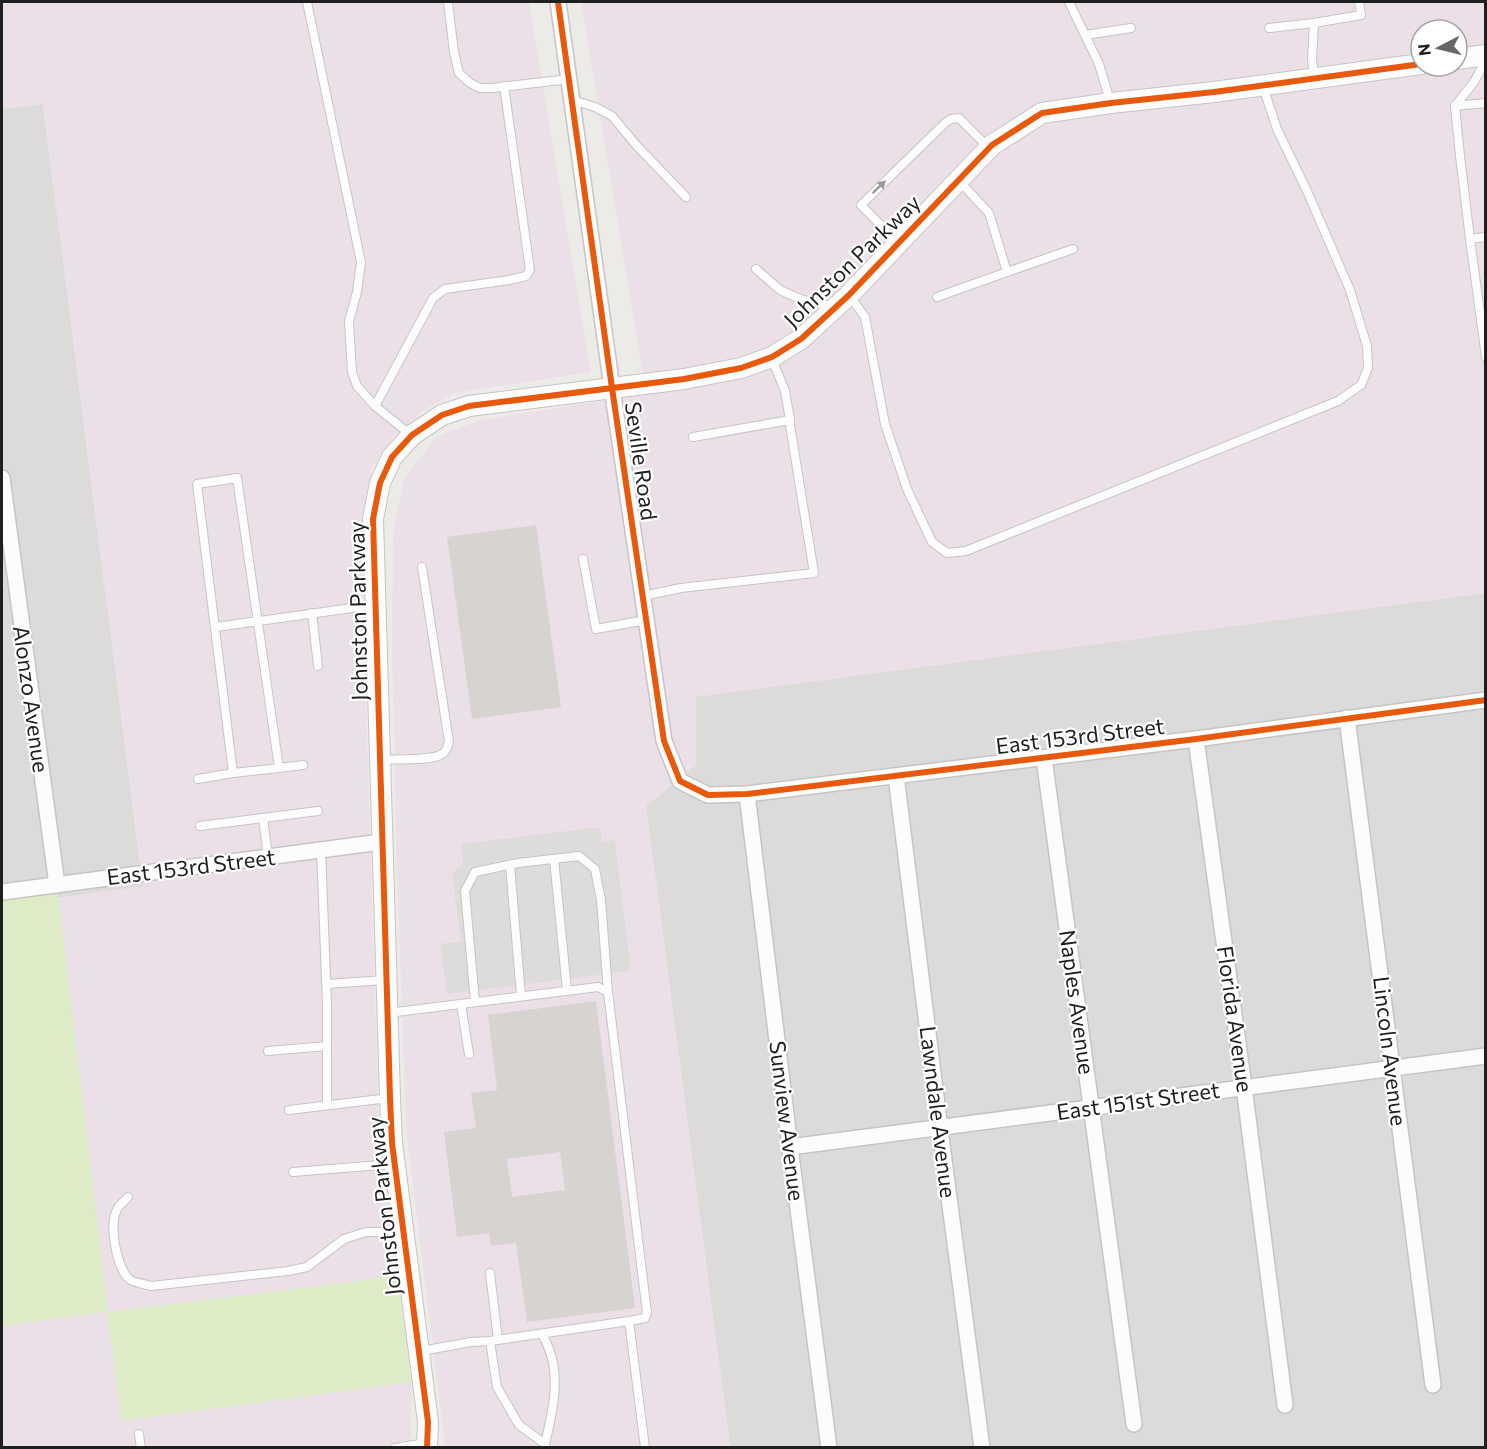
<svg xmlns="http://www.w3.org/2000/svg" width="1487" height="1449" viewBox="0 0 1487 1449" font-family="Commissioner,sans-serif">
<rect width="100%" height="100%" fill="#edebe8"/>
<g fill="#dcdbd9">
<path d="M43 104 143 887 2 905V109Z"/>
<path d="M1485 593V1447H730L646 806 696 765V696Z"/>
</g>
<g fill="#ebe0e8" fill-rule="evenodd">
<path d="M2 2H529L591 372 455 393 424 410 394 436 371 469 361 534 379 1130 398 1276 108 1312 122 1421 411 1382V1447H2V1326L57 898 143 886 43 104 2 109Z"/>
<path d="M581 2H1485V596V593L696 697V765L646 806 730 1447H445L406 1128 396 842 392 650 393 533 404 479 436 437 480 420 646 394ZM1421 30H1457V66H1421Z"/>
</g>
<path fill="#ddebc6" d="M57 885 108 1312 398 1276 411 1382 122 1421 107 1312 2 1326V892Z"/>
<path fill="#dddcdb" d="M600 827 602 842 615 840 631 971 447 994 440 944 461 941 452 874 463 864 461 844Z"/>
<g fill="#d6d3d0" fill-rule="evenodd">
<path d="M536 525 561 707 472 719 447 537Z"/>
<path d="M596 1001 635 1308 527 1322 516 1243 491 1246 489 1233 457 1237 444 1132 476 1128 471 1093 497 1090 488 1015ZM560 1152 565 1190 512 1197 507 1159Z"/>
</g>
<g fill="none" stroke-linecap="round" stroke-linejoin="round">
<g stroke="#c6c5c4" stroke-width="10">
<g id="service">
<path d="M307 2 361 262 357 292 349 321 352 372 357 386 375 406 411 435"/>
<path d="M448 2 454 52 459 73 470 83 480 88H492L569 79"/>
<path d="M1069 2 1099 64 1110 101"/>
<path d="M1269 28 1314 23"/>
<path d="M1085 35 1131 28"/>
<path d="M1486 60 1474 82 1455 106 1460 156 1470 239 1486 237"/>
<path d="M1314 77 1312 58 1314 23 1361 15 1359 2"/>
<path d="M572 100 595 107 612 116 637 146 686 197"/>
<path d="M1455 106 1486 103"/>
<path d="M1470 239 1486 357"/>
<path d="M897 242 861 205 945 123 951 119 959 118 989 148"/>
<path d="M756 269 780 290 800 299 834 307"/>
<path d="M1007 272 1073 249"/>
<path d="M850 296 865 317 885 424 907 489 932 542 947 553 966 551 1338 401 1361 385 1368 368 1367 346 1350 290 1307 191 1277 129 1263 87"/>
<path d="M937 297 1007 272 989 213 960 182"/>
<path d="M375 406 433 298 445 289 509 280 526 276 530 270 504 86"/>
<path d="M693 437 790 420 785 391 772 359"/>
<path d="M583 559 596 629 646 620"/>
<path d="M643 596 681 588 814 573 789 419"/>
<path d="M312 613 318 666"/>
<path d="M216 627 359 607 374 606"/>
<path d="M381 760C394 759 433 761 442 754 447 751 447 747 449 742L422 567"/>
<path d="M279 768 233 773 197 484 237 478 279 768 303 765"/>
<path d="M198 779 233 773"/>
<path d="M263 818 268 857"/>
<path d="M200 826 318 811"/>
<path d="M321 850 327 1004V1105"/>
<path d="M554 859 567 990"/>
<path d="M510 865 521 996"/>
<path d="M327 984 385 980"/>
<path d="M475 1002 465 891 475 872 518 863 579 856 595 869 601 900 608 992"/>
<path d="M461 1004 469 1054"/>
<path d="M388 1013 598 987 608 992 647 1313 645 1318 629 1321 490 1341 471 1342 421 1351"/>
<path d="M268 1051 327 1046"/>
<path d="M289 1110 389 1098"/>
<path d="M293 1172 393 1164"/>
<path d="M128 1197C125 1201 120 1204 118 1208 108 1222 116 1267 129 1279 134 1283 145 1284 151 1286L288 1271 307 1267 344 1239 366 1232H402"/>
<path d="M490 1273 498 1340"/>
<path d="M629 1321 645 1448"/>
<path d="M542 1334C563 1370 554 1406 545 1444"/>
<path d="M490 1341 497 1387 519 1425 545 1444 546 1448"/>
<path d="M139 1434 141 1448"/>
<path d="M395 1448 426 1443"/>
</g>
</g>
<g stroke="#c6c5c4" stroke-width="18">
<g id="minor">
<path d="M558 2 612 388 664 741 680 781 708 795 747 794 1196 739 1486 700"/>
<path d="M2 478 57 885"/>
<path d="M1347 718 1433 1385"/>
<path d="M1196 739 1244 1087 1285 1405"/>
<path d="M1044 758 1134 1424"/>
<path d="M896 776 941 1137 982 1448"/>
<path d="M747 794 790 1147 829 1448"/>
<path d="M2 892 381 842"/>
<path d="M790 1147 1486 1056"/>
</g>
</g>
<g stroke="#c6c5c4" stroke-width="22">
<g id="tertiary">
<path d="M1457 59 1486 55"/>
<path d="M427 1448 428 1422 392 1143 390 1098 373 519 380 483 392 457 412 435 442 415 469 406 684 379 741 368 772 357 801 339 849 295 992 145 1042 113 1111 103 1214 92 1421 64"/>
</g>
</g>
<use href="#service" stroke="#fcfcfc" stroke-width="8"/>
<use href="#minor" stroke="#fcfcfc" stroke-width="15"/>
<use href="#tertiary" stroke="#fcfcfc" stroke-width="20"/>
<g stroke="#fff" stroke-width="10">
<g id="cycleway">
<path d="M558 2 612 388 664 741 680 781 708 795 747 794 1196 739 1486 700"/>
<path d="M427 1448 428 1422 392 1143 390 1098 373 519 380 483 392 457 412 435 442 415 469 406 684 379 741 368 772 357 801 339 849 295 992 145 1042 113 1111 103 1214 92 1421 64"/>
</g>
</g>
<use href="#cycleway" stroke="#e8590c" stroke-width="6"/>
</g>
<defs><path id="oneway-solid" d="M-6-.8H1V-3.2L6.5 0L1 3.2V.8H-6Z" transform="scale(1.5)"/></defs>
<use fill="#999" href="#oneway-solid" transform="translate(879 187) rotate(-44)"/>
<g text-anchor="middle" stroke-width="4.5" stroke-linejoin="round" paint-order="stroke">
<g font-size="22" fill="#1f1f1f" stroke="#fff">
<text transform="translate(852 261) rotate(-44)" y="8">Johnston Parkway</text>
<text transform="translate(641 461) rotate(82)" y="8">Seville Road</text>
<text transform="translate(358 611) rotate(-91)" y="8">Johnston Parkway</text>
<text transform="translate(31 699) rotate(82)" y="8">Alonzo Avenue</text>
<text transform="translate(1080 736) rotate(-7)" y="8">East 153rd Street</text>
<text transform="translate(191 867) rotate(-7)" y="8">East 153rd Street</text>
<text transform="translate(1077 1002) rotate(82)" y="8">Naples Avenue</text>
<text transform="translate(1235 1019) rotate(82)" y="8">Florida Avenue</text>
<text transform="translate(1390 1051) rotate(83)" y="8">Lincoln Avenue</text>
<text transform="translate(1138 1101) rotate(-8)" y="8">East 151st Street</text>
<text transform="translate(938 1112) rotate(83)" y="8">Lawndale Avenue</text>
<text transform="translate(787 1121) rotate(83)" y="8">Sunview Avenue</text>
<text transform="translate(384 1206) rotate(-96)" y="8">Johnston Parkway</text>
</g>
</g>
<rect width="1487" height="1449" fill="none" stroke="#1f1f1f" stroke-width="6"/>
<g transform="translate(1439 48) rotate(263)"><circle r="28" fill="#ffffff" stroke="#a5a5a5" stroke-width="1.5"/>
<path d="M0-4.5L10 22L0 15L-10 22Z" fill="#676665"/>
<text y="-9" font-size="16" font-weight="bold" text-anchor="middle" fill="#1f1f1f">N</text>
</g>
</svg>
